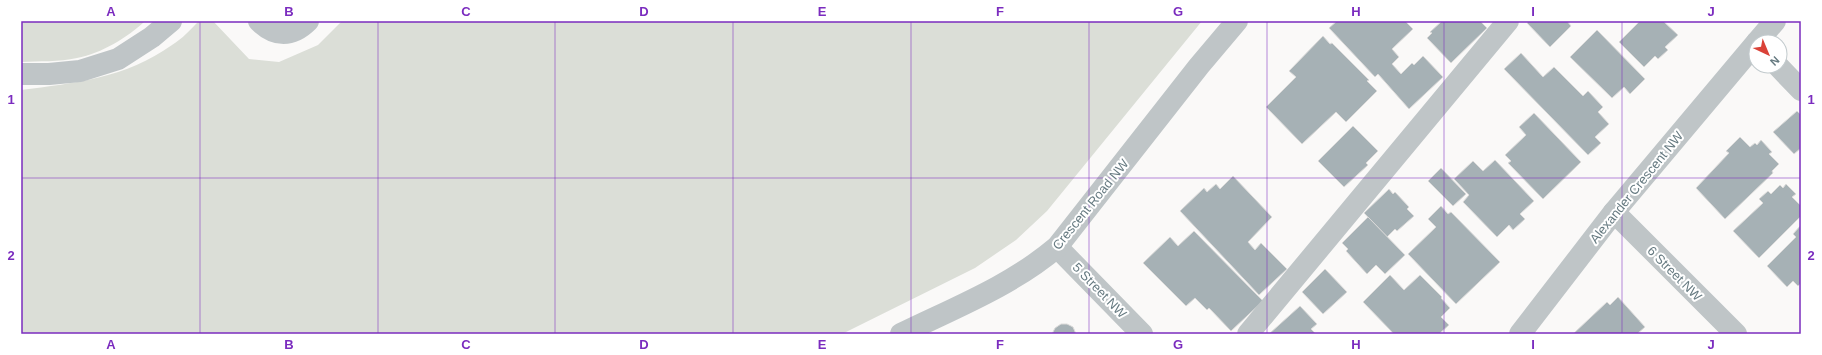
<svg xmlns="http://www.w3.org/2000/svg" width="1822" height="355" viewBox="0 0 1822 355" font-family="Arial,sans-serif">
<rect width="100%" height="100%" fill="#faf9f8"/>
<g fill="#dbded7">
<path d="M21 21H145C127 38 102 53 77 58 59 62 39 61 21 62Z"/>
<path d="M199 21H213L249 59 279 62 318 45 342 21H1202L1047 211 1016 240 975 268 842 334H21V90C75 83 126 78 172 45 182 39 191 29 199 21Z"/>
</g>
<g fill="#a6b1b5" stroke="#dcdbda">
<path d="M1337 21H1405L1413 29 1392 49 1399 57 1392 64 1401 74 1412 63 1414 65 1423 56 1443 77 1409 109 1378 74 1375 77 1329 28Z"/>
<path d="M1442 21H1480L1487 28 1451 63 1427 38 1432 33 1430 32Z"/>
<path d="M1529 21H1567L1571 26 1550 47 1527 23Z"/>
<path d="M1640 21H1663L1678 35 1665 47 1668 50 1658 59 1655 56 1644 67 1619 42Z"/>
<path d="M1597 30 1645 79 1630 94 1624 87 1612 98 1570 57Z"/>
<path d="M1323 36 1330 44 1332 43 1369 80 1367 81 1377 91 1346 122 1336 112 1302 144 1266 107 1296 77 1289 71Z"/>
<path d="M1521 53 1543 77 1554 67 1583 96 1588 91 1603 107 1598 112 1609 124 1595 137 1601 143 1588 155 1504 69Z"/>
<path d="M1797 111 1801 115V148L1794 154 1773 132Z"/>
<path d="M1534 113 1581 162 1543 199 1508 163 1511 161 1505 155 1526 135 1519 127Z"/>
<path d="M1353 126 1378 151 1366 163 1368 165 1344 187 1318 161Z"/>
<path d="M1740 137 1750 147 1755 143 1757 145 1761 140 1772 152 1769 154 1779 164 1772 171 1773 173 1725 219 1696 188 1729 153 1726 151Z"/>
<path d="M1495 160 1534 201 1520 214 1525 219 1513 230 1509 225 1497 237 1463 202 1469 195 1454 179 1473 161 1483 171Z"/>
<path d="M1441 168 1466 194 1453 206 1428 181Z"/>
<path d="M1233 176 1272 217 1248 242 1255 250 1261 243 1287 269 1259 295 1180 211 1204 188 1207 192 1216 184 1220 189Z"/>
<path d="M1786 184 1796 194 1792 197 1801 206V216L1759 258 1733 231 1763 203 1759 199 1768 191 1771 194 1780 185 1783 188Z"/>
<path d="M1389 189 1393 194 1395 192 1409 207 1407 209 1414 216 1397 231 1395 229 1387 237 1364 213Z"/>
<path d="M1441 206 1448 214 1451 212 1500 262 1456 304 1408 254 1436 227 1428 219Z"/>
<path d="M1368 217 1405 255 1385 274 1376 265 1367 274 1346 251 1348 249 1342 243Z"/>
<path d="M1801 225V283L1798 286 1793 281 1787 287 1767 266 1796 237 1793 234Z"/>
<path d="M1194 231 1263 301 1231 331 1209 308 1207 310 1195 298 1186 306 1143 263 1170 237 1178 246Z"/>
<path d="M1325 269 1347 292 1323 314 1302 292Z"/>
<path d="M1390 275 1404 290 1420 275 1442 297 1441 298 1450 308 1441 317 1449 325 1439 334H1394L1363 302Z"/>
<path d="M1618 297 1645 327 1637 334H1573L1607 302 1610 305Z"/>
<path d="M1300 306 1317 324 1311 329 1316 334H1269Z"/>
<path d="M1061 324H1067L1073 327 1076 334H1052L1055 328Z"/>
</g>
<g fill="none" stroke-linecap="round" stroke-linejoin="round">
<g stroke="#bfc5c7" stroke-width="22">
<path d="M259 21C275 37 292 37 308 21"/>
<path d="M1757 42 1775 21"/>
<path d="M1778 66 1801 90"/>
<path d="M21 74H49L80 71 118 59 152 37 171 21"/>
<path d="M1614 212 1736 334"/>
<path d="M1057 247 1142 334"/>
<path d="M901 334C954 308 1011 286 1057 247L1199 66 1237 21"/>
<path d="M1248 334 1508 21"/>
<path d="M1520 334 1614 212 1756 43"/>
</g>
</g>
<path fill="none" stroke="#7b2cbf" stroke-width="1" stroke-opacity="0.55" d="M200 21V334M378 21V334M555 21V334M733 21V334M911 21V334M1089 21V334M1267 21V334M1444 21V334M1622 21V334M21 178H1801"/>
<g text-anchor="middle" stroke-width="4" stroke-linejoin="round" paint-order="stroke">
<g font-size="13" fill="#667a81" stroke="#fff">
<text transform="translate(1636 187) rotate(-51)" y="5">Alexander Crescent NW</text>
<text transform="translate(1090 204) rotate(-51)" y="5">Crescent Road NW</text>
<text transform="translate(1675 273) rotate(45)" y="5">6 Street NW</text>
<text transform="translate(1100 290) rotate(46)" y="5">5 Street NW</text>
</g>
</g>
<rect width="1822" height="355" fill="none" stroke="#ffffff" stroke-width="44"/>
<g transform="translate(1768 54) rotate(136)"><circle r="19" fill="#ffffff" stroke="#c2cacd"/>
<path d="M0-3L7 15L0 10L-7 15Z" fill="#da4238"/>
<text y="-6" font-size="11" font-weight="bold" text-anchor="middle" fill="#667a81">N</text>
</g>
<rect x="22" y="22" width="1778" height="311" fill="none" stroke="#7b2cbf" stroke-width="1.5"/>
<g font-size="13" text-anchor="middle" font-weight="bold" fill="#7b2cbf">
<text x="111" y="16">A</text>
<text x="289" y="16">B</text>
<text x="466" y="16">C</text>
<text x="644" y="16">D</text>
<text x="822" y="16">E</text>
<text x="1000" y="16">F</text>
<text x="1178" y="16">G</text>
<text x="1356" y="16">H</text>
<text x="1533" y="16">I</text>
<text x="1711" y="16">J</text>
<text x="11" y="104">1</text>
<text x="1811" y="104">1</text>
<text x="11" y="260">2</text>
<text x="1811" y="260">2</text>
<text x="111" y="349">A</text>
<text x="289" y="349">B</text>
<text x="466" y="349">C</text>
<text x="644" y="349">D</text>
<text x="822" y="349">E</text>
<text x="1000" y="349">F</text>
<text x="1178" y="349">G</text>
<text x="1356" y="349">H</text>
<text x="1533" y="349">I</text>
<text x="1711" y="349">J</text>
</g>
</svg>
